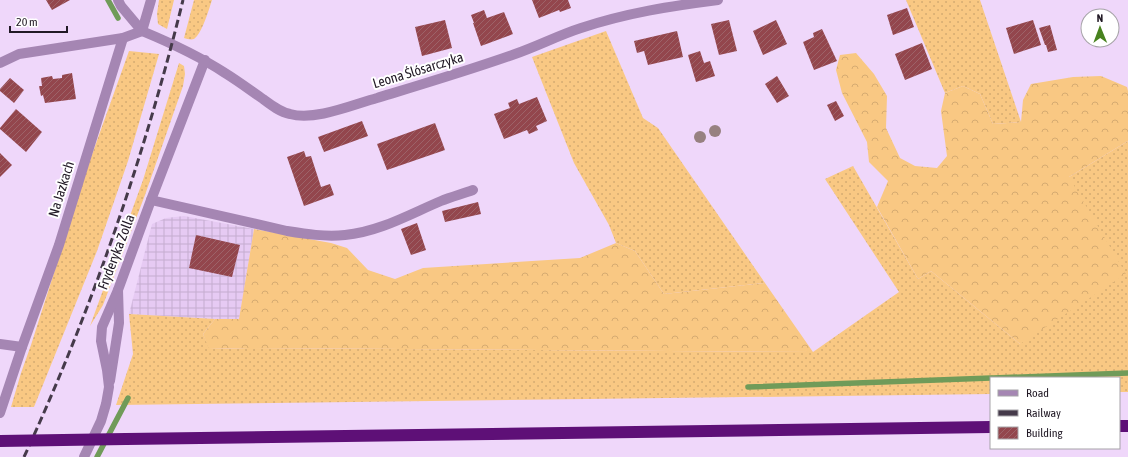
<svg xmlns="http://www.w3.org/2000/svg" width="1128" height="457" viewBox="0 0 1128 457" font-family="'Asap Condensed',sans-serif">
<defs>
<pattern id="industrial-grid" width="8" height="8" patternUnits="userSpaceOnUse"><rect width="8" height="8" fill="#e6caf3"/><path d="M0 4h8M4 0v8" fill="none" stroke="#c5add0"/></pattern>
<pattern id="grass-dots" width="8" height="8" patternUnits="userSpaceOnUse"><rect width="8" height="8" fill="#f9c883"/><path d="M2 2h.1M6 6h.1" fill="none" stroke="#d5ab71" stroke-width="1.8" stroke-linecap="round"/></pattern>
<pattern id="forest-crowns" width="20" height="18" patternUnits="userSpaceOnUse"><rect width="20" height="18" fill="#f9c883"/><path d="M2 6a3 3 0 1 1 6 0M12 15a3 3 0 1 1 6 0" fill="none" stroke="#d5ab71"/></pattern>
<pattern id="building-hatch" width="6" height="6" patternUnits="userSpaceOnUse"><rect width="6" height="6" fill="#93464d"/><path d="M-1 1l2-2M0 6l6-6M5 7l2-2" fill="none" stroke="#9d6369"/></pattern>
</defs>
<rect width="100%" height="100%" fill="#efd7fa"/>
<path fill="url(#industrial-grid)" d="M184 216 254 229 239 320 215 319 129 314 152 224 166 218Z"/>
<g fill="url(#grass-dots)">
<path d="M159 0H174L167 29 158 24 157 14Z"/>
<path d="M194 0H212C209 9 202 34 194 39 191 40 187 39 184 38Z"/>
<path d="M906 0H980L1021 122 993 124 980 94 963 86 945 93Z"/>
<path d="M606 31 643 118 658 128 765 283 664 294 635 251 616 243 609 225 574 163 532 57Z"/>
<path d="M129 51 159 54 128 161 97 251 34 407H11L21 373 31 345 89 163Z"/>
<path d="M179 63 184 66 185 74 183 86 145 195 103 305 90 326 143 180Z"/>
<path d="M1128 141V392H1119V378H991V394L116 405 133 354 129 314 215 319 203 334 210 349 249 348 813 352 899 292 825 179 853 166 918 279 931 271 1020 344 1069 177Z"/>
</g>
<g fill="url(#forest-crowns)">
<path d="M856 53 874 74 887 96 886 128 900 158 915 166 937 168 947 156 941 111 945 93 963 86 980 94 993 124 1021 122 1023 100 1031 84 1073 77 1101 76 1127 87 1128 91V141L1069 177 1126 274 1020 344 931 271 918 279 877 207 888 181 869 162 867 142 842 93 836 70 840 55Z"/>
<path d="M254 229 331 243 347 248 368 270 395 279 423 268 580 258 616 243 635 251 664 294 765 283 813 352 249 348 209 349 203 334 215 319H239Z"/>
</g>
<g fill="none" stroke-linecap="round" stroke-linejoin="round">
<g stroke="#709b59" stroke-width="5.5">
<path d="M108 0 118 18"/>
<path d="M993 378 1128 373"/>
<path d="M748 387 991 378"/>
<path d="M97 457 128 398"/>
</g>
</g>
<g fill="url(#building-hatch)">
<path d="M46 0H70L52 10Z"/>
<path d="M532 0H568L571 8 560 12 559 10 539 18Z"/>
<path d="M907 8 914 27 893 35 887 15Z"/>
<path d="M484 10 487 18 504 12 513 34 481 46 473 23H474L471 15Z"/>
<path d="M445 20 452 48 422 56 415 27Z"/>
<path d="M729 20 737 51 719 55 711 24Z"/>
<path d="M776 20 787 44 763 55 753 31Z"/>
<path d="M1033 20 1041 45 1014 54 1006 28Z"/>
<path d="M1050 25 1057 50 1048 52 1046 45H1045L1039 28Z"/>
<path d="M822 29 837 61 814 70 803 42 814 37 813 33Z"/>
<path d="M677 31 683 57 648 65 644 51 637 53 634 41Z"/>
<path d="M922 43 932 69 905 80 895 54Z"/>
<path d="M700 51 704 63 710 61 715 76 696 82 688 55Z"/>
<path d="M72 73 76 99 45 103 43 95 41 96 39 86H42L41 78 52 76 53 79 62 78V75Z"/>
<path d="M777 76 789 96 777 103 765 84Z"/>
<path d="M10 78 24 90 14 103 0 91V89Z"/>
<path d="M537 97 547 121 536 126 538 130 529 134 527 130 504 139 494 114 510 108 508 103 517 99 519 104Z"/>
<path d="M836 101 844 116 835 121 827 105Z"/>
<path d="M16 109 42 132 26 152 0 129V128Z"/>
<path d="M362 121 368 136 324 152 318 137Z"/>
<path d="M435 123 445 150 387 170 377 144Z"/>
<path d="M304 151 306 157 311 156 321 187 330 184 334 195 304 206 287 157Z"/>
<path d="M0 153 12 165 0 177Z"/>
<path d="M478 202 481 214 445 222 442 211Z"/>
<path d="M417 223 426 250 411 255 401 229Z"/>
<path d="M196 235 240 245 232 277 189 268Z"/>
</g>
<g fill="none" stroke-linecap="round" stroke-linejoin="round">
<g stroke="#a586b3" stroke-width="10">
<path d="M118 0 121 6 142 31"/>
<path d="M151 200 287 231C306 234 325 237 345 235 379 232 410 214 441 201 451 197 462 194 473 190"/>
<path d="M110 381 119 323 118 290"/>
</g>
<g stroke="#a586b3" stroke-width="10">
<path d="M142 31C171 43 199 56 225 73 238 81 250 90 263 99 271 105 280 112 290 114 315 121 352 105 377 98 423 84 470 70 515 54 538 46 559 35 581 28 626 13 671 6 718 0"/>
<path d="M142 31 151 0"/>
<path d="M0 63 19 54 123 38 142 31"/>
<path d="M0 344 22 347"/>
<path d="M0 413 22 347 59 245 123 38"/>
<path d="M84 457 101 421 106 404 109 387 107 370 101 341 102 327 118 290 151 200 205 60"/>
</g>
<g stroke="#5e1077" stroke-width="12">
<path d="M1119 426H1128"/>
<path d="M126 439 991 427"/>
</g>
<path stroke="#453a4a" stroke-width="3" stroke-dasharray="8 4" stroke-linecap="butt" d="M24 457C91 312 145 155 183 0"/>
<path stroke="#5e1077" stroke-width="12" d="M0 441 126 439"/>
</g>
<g fill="#978180">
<circle cx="715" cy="131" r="6"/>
<circle cx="700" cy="137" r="6"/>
</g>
<g text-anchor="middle" stroke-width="4" stroke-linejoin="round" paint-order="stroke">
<g font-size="14" fill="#211925" stroke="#fff">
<text transform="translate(418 70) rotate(-17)" y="5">Leona Ślósarczyka</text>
<text transform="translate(61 189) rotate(-73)" y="5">Na Jazkach</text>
<text transform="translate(116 252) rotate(-69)" y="5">Fryderyka Zolla</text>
</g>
</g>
<rect x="990" y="377" width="130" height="72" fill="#ffffff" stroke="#a6a3a8"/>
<rect x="998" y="390" width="20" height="6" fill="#a586b3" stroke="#a6a3a8"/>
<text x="1026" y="397" font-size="12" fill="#211925">Road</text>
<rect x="998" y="410" width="20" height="6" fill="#453a4a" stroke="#a6a3a8"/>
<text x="1026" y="417" font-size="12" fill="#211925">Railway</text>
<rect x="998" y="427" width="20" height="12" fill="url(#building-hatch)" stroke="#a6a3a8"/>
<text x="1026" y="437" font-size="12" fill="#211925">Building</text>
<g transform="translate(1100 28) rotate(359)"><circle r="19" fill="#ffffff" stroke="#a6a3a8"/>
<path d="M0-3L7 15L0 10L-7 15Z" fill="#48821e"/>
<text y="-6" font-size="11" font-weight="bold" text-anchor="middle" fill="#211925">N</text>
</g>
<path d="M10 26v6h57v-6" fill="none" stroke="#211925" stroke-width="2"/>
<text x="16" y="26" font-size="12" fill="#211925" stroke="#ffffff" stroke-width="3" paint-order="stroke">20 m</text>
</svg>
